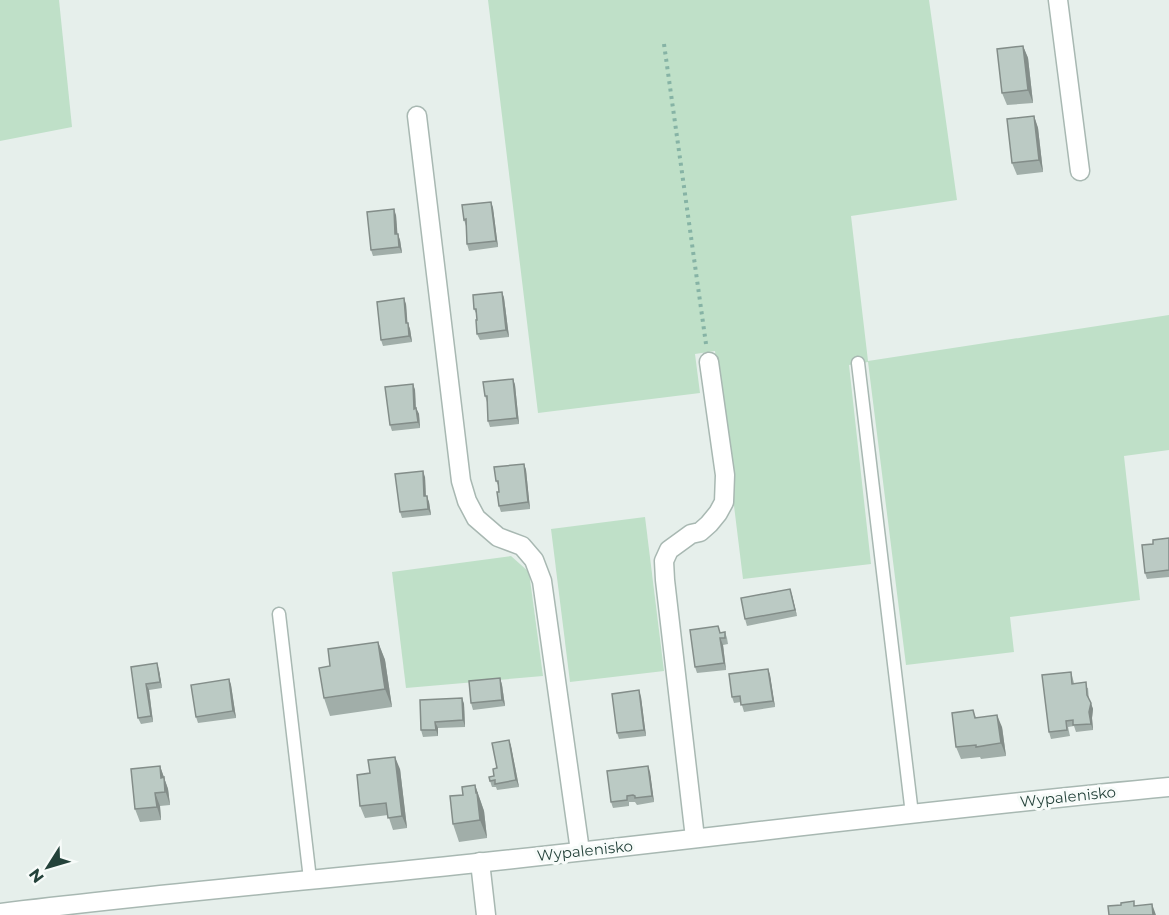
<svg xmlns="http://www.w3.org/2000/svg" width="1169" height="915" viewBox="0 0 1169 915" font-family="Montserrat,sans-serif">
<rect width="100%" height="100%" fill="#e6efeb"/>
<g fill="#bfe0c8">
<path d="M0 0H59L72 127 0 141Z"/>
<path d="M488 0H929L957 200 851 216 868 361 1169 315V450L1124 456 1140 600 1010 617 1014 652 906 665 868 362 849 365 871 564 743 579 715 351 695 354 700 393 538 413Z"/>
<path d="M645 517 664 671 570 682 551 529Z"/>
<path d="M511 556 529 572 543 676 406 688 392 572Z"/>
</g>
<g fill="none" stroke-linecap="round" stroke-linejoin="round">
<g stroke="#a8b8b2" stroke-width="15">
<g id="lane">
<path d="M858 363 912 814"/>
<path d="M279 614 310 879"/>
</g>
</g>
<g stroke="#a8b8b2" stroke-width="21">
<g id="street">
<path d="M1058 0 1080 171"/>
<path d="M417 116 461 481 467 501 476 518 498 537 522 546 534 560 542 581 580 851"/>
<path d="M695 838 665 580 664 561 669 550 691 534 700 532 709 524 718 513 724 502 725 475 709 362"/>
<path d="M480 862 486 915"/>
<path d="M0 913C153 894 306 881 458 865 695 840 932 809 1169 787"/>
</g>
</g>
<path stroke="#86b3a5" stroke-width="4" stroke-dasharray="3 4.5" stroke-linecap="butt" d="M664 44 706 344"/>
<use href="#lane" stroke="#fff" stroke-width="12"/>
<use href="#street" stroke="#fff" stroke-width="18"/>
</g>
<g fill="#a1aea9">
<path d="M1023 46 1028 58 1033 103 1007 105 1002 93Z"/>
<path d="M1034 116 1038 128 1043 172 1017 175 1012 163Z"/>
<path d="M491 202 493 208 498 247 469 251 467 244 466 226 464 220Z"/>
<path d="M396 215 397 234 400 240 402 253 373 256 371 250Z"/>
<path d="M502 292 504 298 509 337 480 340 477 334V315L474 309Z"/>
<path d="M406 304 407 323 410 329 412 342 383 346 381 340Z"/>
<path d="M513 379 515 385 519 424 490 427 488 421 487 402 485 396Z"/>
<path d="M413 384 415 390 416 408 419 414 420 428 392 431 390 425Z"/>
<path d="M524 464 526 470 530 509 501 512 499 506V487L496 481Z"/>
<path d="M425 477 426 496 429 502 431 515 402 518 400 512Z"/>
<path d="M1169 538V577L1147 579 1145 573 1153 544Z"/>
<path d="M790 589 797 616 747 626 745 619Z"/>
<path d="M721 632H725L727 638 728 644 723 645 726 670 697 673 695 667Z"/>
<path d="M378 642 385 660 392 707 330 716 324 698Z"/>
<path d="M131 667 159 670 162 688 149 690 153 722 141 724 138 718Z"/>
<path d="M768 669 770 675 775 707 744 712 741 702 734 703 732 697Z"/>
<path d="M1071 672 1074 683 1088 688 1089 700 1093 709 1092 718 1093 730 1076 732 1074 726 1068 727 1070 736 1051 739 1049 732Z"/>
<path d="M500 678 502 685 505 706 473 710 471 703Z"/>
<path d="M229 679 231 685 236 718 198 723 196 717Z"/>
<path d="M641 697 646 736 619 739 617 733Z"/>
<path d="M462 698 464 704 465 727 438 728V736L423 737 421 730Z"/>
<path d="M973 710 976 718 1002 727 1006 756 981 759 980 757 961 759 956 747Z"/>
<path d="M509 740 511 746 519 787 497 790 496 787H492L490 781 494 776Z"/>
<path d="M160 766 168 789 170 805 160 806 161 820 140 822 135 809Z"/>
<path d="M400 769 407 828 393 830 388 815 365 818 360 806Z"/>
<path d="M650 772 654 802 637 805 635 802H629V806L613 808 611 802Z"/>
<path d="M475 785 484 811 487 838 459 842 453 824 463 795Z"/>
</g>
<g fill="#838d89">
<path d="M1023 46 1028 58 1033 103 1028 90Z"/>
<path d="M1034 116 1038 128 1043 172 1039 160Z"/>
<path d="M491 202 493 208 498 247 496 241Z"/>
<path d="M394 209 396 215 398 240 395 234Z"/>
<path d="M398 234 400 240 402 253 399 247Z"/>
<path d="M502 292 504 298 509 337 506 330Z"/>
<path d="M404 298 406 304 408 329 406 323Z"/>
<path d="M408 323 410 329 412 342 409 336Z"/>
<path d="M513 379 515 385 519 424 517 418Z"/>
<path d="M413 384 415 390 416 415 414 409Z"/>
<path d="M416 408 419 414 420 428 418 422Z"/>
<path d="M524 464 526 470 530 509 528 502Z"/>
<path d="M423 471 425 477 426 502 424 496Z"/>
<path d="M427 496 429 502 431 515 428 509Z"/>
<path d="M790 589 792 595 797 616 795 610Z"/>
<path d="M720 638 723 645 726 670 724 663Z"/>
<path d="M378 642 385 660 392 707 385 689Z"/>
<path d="M157 663 159 670 162 688 160 682Z"/>
<path d="M768 669 770 675 775 707 773 701Z"/>
<path d="M500 678 502 685 505 706 502 700Z"/>
<path d="M229 679 231 685 236 718 233 711Z"/>
<path d="M146 684 149 690 153 722 151 716Z"/>
<path d="M639 690 641 697 646 736 644 730Z"/>
<path d="M462 698 464 704 465 727 463 720Z"/>
<path d="M1091 703 1093 709 1092 718 1093 730 1091 724 1089 712Z"/>
<path d="M997 715 1002 727 1006 756 1001 743Z"/>
<path d="M435 722 438 728V736L436 730Z"/>
<path d="M509 740 511 746 519 787 516 780Z"/>
<path d="M395 757 400 769 407 828 402 816Z"/>
<path d="M160 766 168 789 170 805 161 778Z"/>
<path d="M648 766 650 772 654 802 652 796Z"/>
<path d="M475 785 484 811 487 838 480 820Z"/>
<path d="M155 793 160 806 161 820 157 807Z"/>
<path d="M1152 904 1156 915H1153Z"/>
</g>
<g fill="#bbcac4" stroke="#838d89" stroke-width="1.5">
<path d="M1023 46 1028 90 1002 93 997 49Z"/>
<path d="M1034 116 1039 160 1012 163 1007 119Z"/>
<path d="M491 202 496 241 467 244 466 219 464 220 462 205Z"/>
<path d="M394 209 395 234H398L399 247 371 250 367 212Z"/>
<path d="M502 292 506 330 477 334 476 320H477L476 309H474L473 295Z"/>
<path d="M404 298 406 323H408L409 336 381 340 377 302Z"/>
<path d="M513 379 517 418 488 421 487 396H485L483 382Z"/>
<path d="M413 384 414 409 416 408 418 422 390 425 385 387Z"/>
<path d="M524 464 528 502 499 506 497 492H499L498 481H496L494 467Z"/>
<path d="M423 471 424 496H427L428 509 400 512 395 474Z"/>
<path d="M1169 538V570L1145 573 1142 545 1153 544V540Z"/>
<path d="M790 589 795 610 745 619 741 598Z"/>
<path d="M718 626 720 633 725 632V638H720L724 663 695 667 690 630Z"/>
<path d="M378 642 385 689 324 698 319 668 330 666 328 649Z"/>
<path d="M157 663 160 682 146 684 151 716 138 718 131 667Z"/>
<path d="M768 669 773 701 741 705 740 696 732 697 729 674Z"/>
<path d="M1071 672 1072 684 1086 682 1087 695 1091 703 1089 712 1091 724 1073 725V720L1066 721 1067 730 1049 732 1042 675Z"/>
<path d="M500 678 502 700 471 703 469 681Z"/>
<path d="M229 679 233 711 196 717 191 685Z"/>
<path d="M639 690 644 730 617 733 612 694Z"/>
<path d="M462 698 463 720 435 722 436 730H421L420 700Z"/>
<path d="M973 710 975 718 997 715 1001 743 976 747V745L956 747 952 713Z"/>
<path d="M509 740 516 780 495 784V780L490 781 489 777 494 776 493 769 497 768 492 743Z"/>
<path d="M395 757 402 816 388 818 386 803 360 806 357 775 370 773 368 760Z"/>
<path d="M160 766 161 778 164 777 165 792 155 793 157 807 135 809 131 769Z"/>
<path d="M648 766 652 796 635 798V796L633 795 627 796V800L611 802 607 771Z"/>
<path d="M475 785 476 793H477L480 820 453 824 450 796 463 795 462 787Z"/>
<path d="M1134 901V906L1152 904 1153 915H1154H1109L1108 906 1121 905V903Z"/>
</g>
<g text-anchor="middle" stroke-width="6" stroke-linejoin="round" paint-order="stroke">
<g font-size="15" fill="#24423a" stroke="#f7fbf9">
<text transform="translate(1068 797) rotate(-6)" y="5">Wypalenisko</text>
<text transform="translate(585 851) rotate(-6)" y="5">Wypalenisko</text>
</g>
</g>
<g transform="translate(48 867) rotate(233)" stroke="#f7fbf9" stroke-width="4.5" paint-order="stroke">
<path d="M0-4.5L10 22L0 15L-10 22Z" fill="#24423a"/>
<text y="-9" font-size="16" font-weight="bold" text-anchor="middle" fill="#24423a">N</text>
</g>
</svg>
